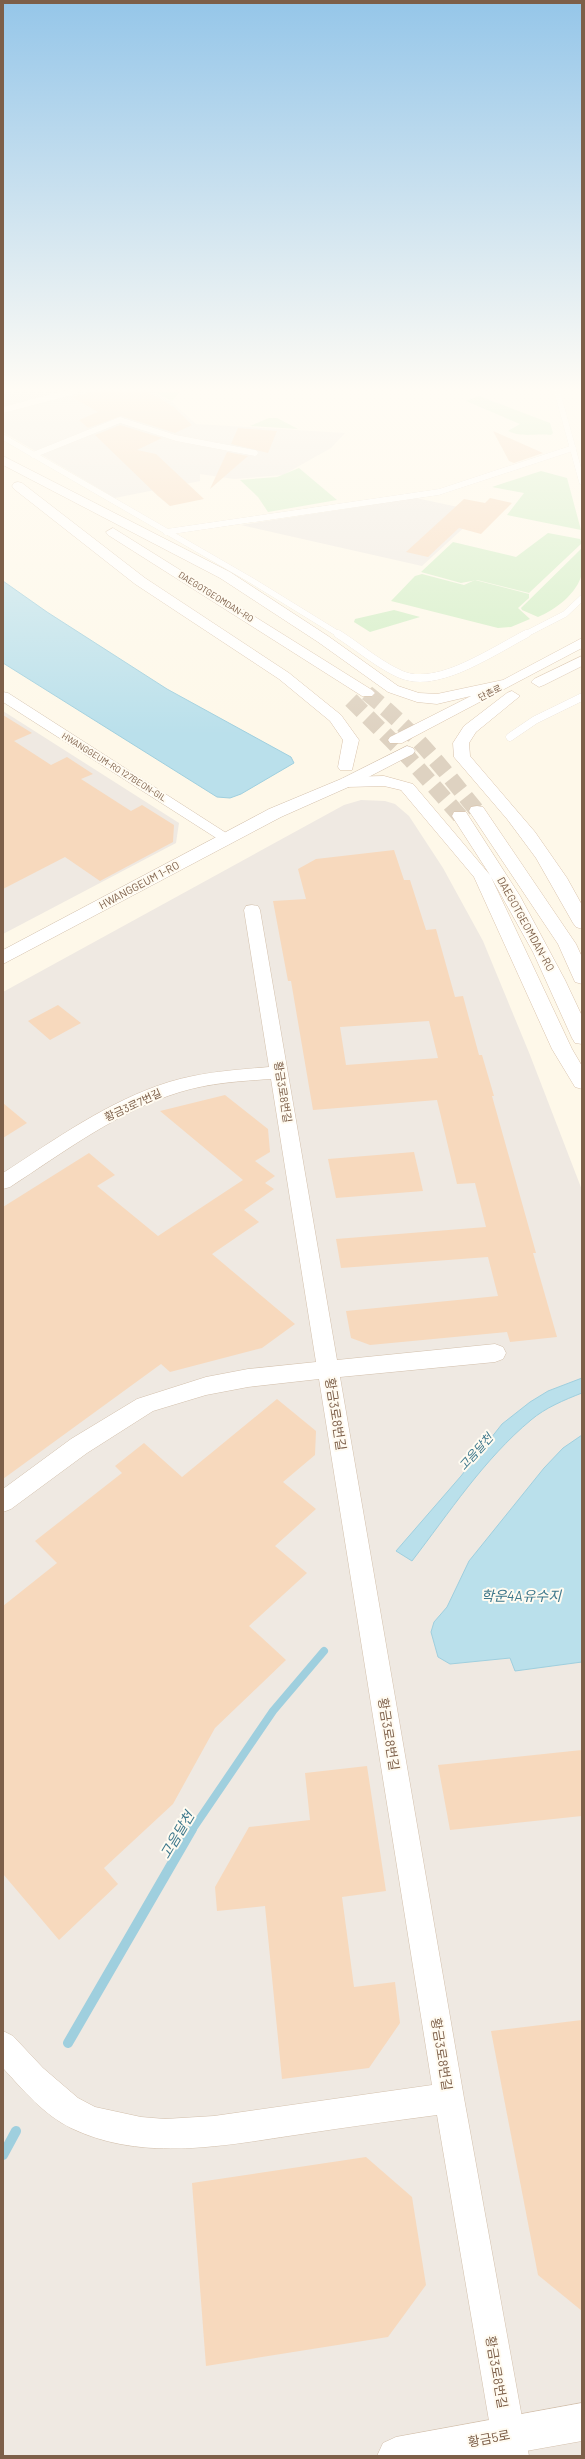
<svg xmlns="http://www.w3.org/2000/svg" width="585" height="2459" viewBox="0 0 585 2459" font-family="Barlow,'Noto Sans KR',sans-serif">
<rect width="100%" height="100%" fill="#fef8e9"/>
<g fill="#efe9e2">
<path d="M3 391H152L172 402 196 424 345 433 331 448 283 475 234 479 200 474V481L115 498 3 432Z"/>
<path d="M416 498 481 512 422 566 241 525Z"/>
<path d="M3 711 179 823 176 843 3 934Z"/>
<path d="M361 800 385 801 395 804 409 816 443 868 483 941 530 1055 582 1190V2456H3V992L344 805Z"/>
</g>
<g fill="#d2eec5">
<path d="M152 391H181L172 401Z"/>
<path d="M479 396 550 423 553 433 551 435C534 433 524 438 508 431L520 424 466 401Z"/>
<path d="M269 418H277L298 429 250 426Z"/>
<path d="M299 468 337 500 268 512 258 497 240 480 277 477Z"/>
<path d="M541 471 567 478 581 530 507 515 524 493 492 487Z"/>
<path d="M548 533 580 539 582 543 529 593 477 580 461 583 421 572 453 542 516 557Z"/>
<path d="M582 548C582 556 583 565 582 573 578 593 555 610 538 617L522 610 521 608Z"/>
<path d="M422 574 464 585 475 580 529 594V598L518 608 530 619 511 627 498 628 391 601 415 576Z"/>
<path d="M394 610 420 617 370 632 354 622 355 619Z"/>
</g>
<g fill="#bae0eb" stroke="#9fcfde">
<path d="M3 581 47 612 167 689 291 757 294 763 241 794 230 798 217 797 3 663Z"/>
<path d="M582 1378V1393C564 1400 545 1408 531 1420 484 1459 449 1513 412 1561L396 1551 461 1476 502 1424 530 1402 548 1391Z"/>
<path d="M582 1435V1662L515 1671 510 1658 450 1664 438 1657 431 1632 434 1622 447 1607 469 1561 544 1468 563 1448Z"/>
</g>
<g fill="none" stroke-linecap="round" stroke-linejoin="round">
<path stroke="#9fcfde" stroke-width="8" d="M192 1830 273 1711 324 1651"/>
<g stroke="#9fcfde" stroke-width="10">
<path d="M68 2043 192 1829"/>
<path d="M3 2155 16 2131"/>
</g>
</g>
<g fill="#f7d9bd" fill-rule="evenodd">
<path d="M95 391H147L174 407 192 425 175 433 121 416 88 428 79 420 98 412 72 397Z"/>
<path d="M120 425 162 438 137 450 156 454 204 499 170 506 158 496 95 435Z"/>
<path d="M238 428 277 431 268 453 231 444Z"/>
<path d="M493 431 543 453 514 463 509 461Z"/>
<path d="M227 452 248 456 210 489Z"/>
<path d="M490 498 512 503 481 534 459 528 428 557 406 552 464 499 485 503Z"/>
<path d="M3 715 32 733 14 741 51 765 67 757 93 774 81 779 131 811 142 805 174 825 173 842 100 881 65 857 3 889Z"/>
<path d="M394 850 404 880H410L426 930 436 929 455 997 463 996 479 1055H482L494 1096H492L536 1253H533L557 1337 510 1342 507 1332 370 1345 351 1338 346 1311 498 1296 488 1257 341 1268 336 1239 486 1227 475 1183 457 1184 437 1100 313 1110 291 981H288L273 901 306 899 298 869 316 859ZM429 1021 438 1058 346 1065 340 1027Z"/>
<path d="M58 1005 81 1023 50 1040 28 1021Z"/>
<path d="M225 1095 268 1129 270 1152 255 1161 275 1176 265 1183 274 1189 244 1210 259 1222 212 1254 295 1324 262 1348 170 1372 161 1364 3 1479V1207L89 1153 115 1175 97 1186 158 1236 243 1180 160 1111Z"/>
<path d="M3 1103 27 1123 3 1138Z"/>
<path d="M414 1152 423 1191 336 1198 328 1159Z"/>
<path d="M277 1399 316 1431 315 1455 283 1482 316 1509 275 1546 307 1573 249 1626 286 1660 215 1728 173 1804 104 1868 118 1884 59 1940 3 1874V1606L57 1563 35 1541 122 1473 115 1466 144 1443 182 1477Z"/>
<path d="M582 1750V1816L450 1830 438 1765Z"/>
<path d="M367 1766 386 1891 342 1897 354 1987 395 1982 400 2023 369 2068 282 2079 265 1906 217 1911 215 1887 249 1827 310 1820 305 1773Z"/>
<path d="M582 2020V2311L538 2275 491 2031Z"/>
<path d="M366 2157 412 2197 426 2285 388 2337 206 2366 192 2183Z"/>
</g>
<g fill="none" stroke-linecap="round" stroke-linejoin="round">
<g stroke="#ded2c1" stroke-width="16" stroke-dasharray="16 8" stroke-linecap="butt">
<path d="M367 693C412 729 441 766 477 811"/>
<path d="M351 700 410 759 460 816"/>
</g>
<g stroke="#d3c0ac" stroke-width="6">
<g id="service-far1">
<path d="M557 391 582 482"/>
<path d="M3 410 75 391"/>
<path d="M3 437 249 579 340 635"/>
<path d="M33 455 120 420 176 438 255 453"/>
<path d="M166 532 439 492 573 448"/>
<path d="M524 635 565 614 582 598"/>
</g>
</g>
<g stroke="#d3c0ac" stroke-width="8">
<g id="service">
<path d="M338 634C359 647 378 665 400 674 436 691 493 651 526 634"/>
<path d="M510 737 535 720 582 697"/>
</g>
</g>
<g stroke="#d3c0ac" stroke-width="1">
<g id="minor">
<path d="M3 692 8 693 234 838 231 841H221L3 702Z"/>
<path d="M252 905 258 906 260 910 337 1360 495 1344 503 1347 506 1353 503 1359 495 1362 340 1377 464 2098 529 2456H495L437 2115C392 2121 347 2127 302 2134 226 2145 144 2163 71 2128 44 2115 23 2090 3 2068V2031L13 2036 43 2068 78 2098 95 2107 141 2117 165 2119 214 2116 432 2085 319 1379 248 1387 206 1395 153 1411 87 1453 11 1509 3 1512V1489L71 1439 137 1399 206 1377 248 1369 316 1362 271 1079C241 1081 209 1083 180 1092 118 1111 64 1152 10 1187L3 1189V1173C56 1139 108 1101 169 1082 202 1072 235 1070 269 1067L244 910 246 906Z"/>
</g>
</g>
<g stroke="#d3c0ac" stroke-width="1">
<g id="tertiary">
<path d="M407 746 413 748 415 751 413 754 353 785 281 817 3 964V950L269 809 341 779Z"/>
<path d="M582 2403V2441L498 2456H377L383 2443 396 2437Z"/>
</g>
</g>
<g stroke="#d9c3ac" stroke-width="1">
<g id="secondary">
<path d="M3 456 230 572 328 636 398 686 419 693 437 694 503 680 582 638V648L402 743H390L388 740 390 737 471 696 437 704 417 702 388 692 318 642 220 578 3 465Z"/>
<path d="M18 482 22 483 145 578 289 673 341 715 359 740 352 770H340L338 767 343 740 330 721 279 679 135 584 14 489 12 486 14 483Z"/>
<path d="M113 528 372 690 375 693 372 696H362L108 535 106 532Z"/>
<path d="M582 656V666L544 685 539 687 531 682 534 679Z"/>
<path d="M512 691 520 696 476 732 469 743 470 756 535 832 567 878 582 905V929L576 927 573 923 536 858 507 819 454 757 453 743 464 726 507 693Z"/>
<path d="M384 776 413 784 490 875 452 816 454 812H466L520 896 565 980 582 1016V1044L575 1043 572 1038 533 952 491 877 572 1049 582 1066V1089L575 1087 552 1049 474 877 401 790 384 786 347 787 341 785 339 782 341 779 347 777Z"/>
<path d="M477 806 483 807 576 944 582 957V984L575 982 558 944 469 811 471 807Z"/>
</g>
</g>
<use href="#service-far1" stroke="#fff" stroke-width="6"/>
<use href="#service" stroke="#fff" stroke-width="8"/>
<use href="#minor" fill="#fff" fill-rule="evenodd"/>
<use href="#tertiary" fill="#fff" fill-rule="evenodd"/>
<use href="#secondary" fill="#fff" fill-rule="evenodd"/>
</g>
<linearGradient id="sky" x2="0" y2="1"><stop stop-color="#95c6e9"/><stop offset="0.53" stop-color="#fffcf5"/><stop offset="1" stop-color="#fffcf5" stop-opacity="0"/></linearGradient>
<rect width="585" height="735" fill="url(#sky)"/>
<g text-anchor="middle" stroke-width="4" stroke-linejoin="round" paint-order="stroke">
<g font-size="9" fill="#7d5f49" stroke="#fffbf1">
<text transform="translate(216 597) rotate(32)" y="3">DAEGOTGEOMDAN-RO</text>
<text transform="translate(490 693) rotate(-27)" y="3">단촌로</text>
<text transform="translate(114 767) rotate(32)" y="3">HWANGGEUM-RO 127BEON-GIL</text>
</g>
<g font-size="11" fill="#7d5f49" stroke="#fffbf1">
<text transform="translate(139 885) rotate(-28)" y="4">HWANGGEUM 1-RO</text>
<text transform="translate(526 924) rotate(61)" y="4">DAEGOTGEOMDAN-RO</text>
<text transform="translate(283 1092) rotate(81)" y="4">황금3로8번길</text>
<text transform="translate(133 1105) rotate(-25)" y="4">황금3로7번길</text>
</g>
<g font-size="12" font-style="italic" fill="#3d778b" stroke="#fffbf1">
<text transform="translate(476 1452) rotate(-48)" y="4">고음달천</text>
</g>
<g font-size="13" fill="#7d5f49" stroke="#fffbf1">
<text transform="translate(336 1414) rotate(81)" y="5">황금3로8번길</text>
<text transform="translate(389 1734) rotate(81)" y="5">황금3로8번길</text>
<text transform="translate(442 2054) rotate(81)" y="5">황금3로8번길</text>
<text transform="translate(497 2372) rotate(80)" y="5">황금3로8번길</text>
<text transform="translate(489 2438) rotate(-11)" y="5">황금5로</text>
</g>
<g font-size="14" font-style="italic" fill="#3d778b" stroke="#fffbf1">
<text x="521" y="1601">학운4A유수지</text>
<text transform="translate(177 1835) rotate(-59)" y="5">고음달천</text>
</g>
</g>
<rect width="585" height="2459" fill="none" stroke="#7d5f49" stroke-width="8"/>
</svg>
